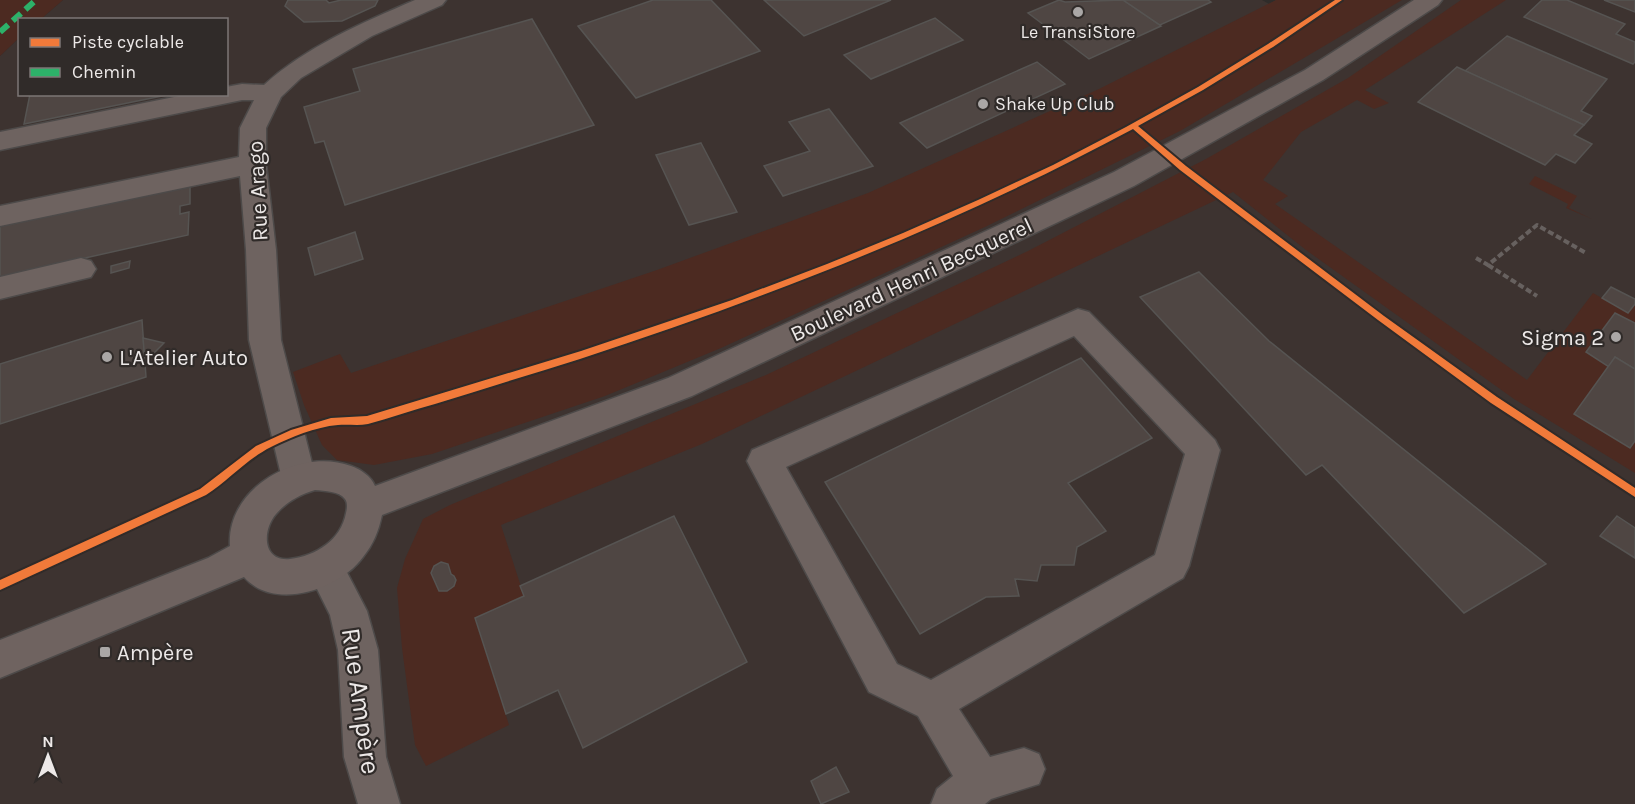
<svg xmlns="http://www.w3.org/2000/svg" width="1635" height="804" viewBox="0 0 1635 804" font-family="Karla,sans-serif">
<rect width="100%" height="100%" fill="#2f2c2a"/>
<path fill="#3d3330" d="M63 0H1262L1269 4 1276 0H1635V804H0V56L19 38 20 94H226V20L41 19Z"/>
<g fill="#4c2a21">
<path d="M0 0H63L41 19 20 20 19 38 0 56Z"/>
<path d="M1276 0H1402L1180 131 985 227 721 348 605 396 432 454 374 465 337 460 322 445 304 405 293 372 340 354 351 373 657 270 868 193 1099 89Z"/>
<path d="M1461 0H1506L1365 90 1389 103 1374 109 1357 100 1301 132 1263 180 1288 196 1275 204 1527 380 1593 293 1628 313 1635 304V323L1615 313 1586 351 1609 367 1635 441V473L1514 399 1306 250 1233 192 702 444 501 525 524 596 475 618 509 725 426 766 415 745 402 648 397 588 405 559 423 519 450 505 766 375 1028 251 1206 159 1348 78Z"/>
<path d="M1535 176 1577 196 1569 208 1592 219 1566 208 1568 204 1529 184Z"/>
</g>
<g fill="#4f4643" stroke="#565452" stroke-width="1.5">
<path d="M288 0H326L329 3 341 0H378L375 6 342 21 304 22 285 6Z"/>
<path d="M653 0H711L760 51 636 98 578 26Z"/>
<path d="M764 0H891L804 36Z"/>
<path d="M1059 0 1065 2 1123 0 1161 26 1089 59 1028 13Z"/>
<path d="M1123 0H1208L1211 2 1160 25Z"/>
<path d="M1542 0H1567L1625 24 1616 34 1635 42V62L1633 64 1524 17Z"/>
<path d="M1604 0H1635V12Z"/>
<path d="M935 18 963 40 871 79 844 55Z"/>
<path d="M532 19 594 125 345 205 324 141 315 143 304 107 360 91 353 69Z"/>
<path d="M1507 36 1607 79 1581 111 1592 116 1584 125 1465 71Z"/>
<path d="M1037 62 1065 84 927 148 900 123Z"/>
<path d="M1457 67 1584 125 1574 135 1592 144 1575 163 1556 154 1545 165 1418 102Z"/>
<path d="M30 94H172L24 124Z"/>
<path d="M829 109 873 166 783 196 764 166 810 151 789 122Z"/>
<path d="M701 143 737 212 689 225 656 155Z"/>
<path d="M190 182V204L180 206V214L189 212 188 235 0 277V224Z"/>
<path d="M355 232 363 259 315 275 308 248Z"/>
<path d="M130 261 129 268 111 273V266Z"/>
<path d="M1199 272 1269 341 1546 564 1464 613 1322 465 1306 475 1140 297Z"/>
<path d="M1611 287 1635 299V304L1628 313 1602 298Z"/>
<path d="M1615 313 1635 323V369L1615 357 1609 367 1586 352Z"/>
<path d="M142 320 146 377 0 424V364Z"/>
<path d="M143 338 164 343 145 362Z"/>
<path d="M1615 357 1635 369V441L1630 448 1574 414Z"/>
<path d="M1081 358 1152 438 1068 483 1106 531 1077 547 1074 565H1041L1037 581 1015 579 1019 596 986 597 920 634 825 482Z"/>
<path d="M674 516 747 662 583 748 558 690 506 714 475 618 524 596 520 586Z"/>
<path d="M1617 516 1635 528V558L1600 536Z"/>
<path d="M441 562 448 564 451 574 454 576 456 580 454 586 447 591H439L431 573 434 566Z"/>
<path d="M836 767 849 792 821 804 811 781Z"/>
</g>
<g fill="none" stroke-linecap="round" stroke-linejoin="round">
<g stroke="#4d4a49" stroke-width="3">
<g id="minor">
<path d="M415 0H446L442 5 372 36 301 78 281 97 266 128V164L276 250 281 340 316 479 311 490 299 494 287 490 282 479 249 340 246 250 240 176 0 226V206L239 157 240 128 254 100H242L0 150V132L189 94H226V87L242 84 264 85C307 46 362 23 415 0Z"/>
<path d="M81 258 91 261 96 269 91 277 0 299V277Z"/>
<path d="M1078 309 1089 312 1215 440 1220 450 1189 566 1183 578 959 709 990 757 1024 748 1039 754 1045 769 1039 784 991 799 985 804H931L937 789 953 776 918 716 869 692 747 461 752 450ZM1074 336 1185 454 1155 555 931 680 897 664 786 467Z"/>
<path d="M325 550 338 555 367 611 378 650 386 757 400 804H358L344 757 338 650 330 615 306 567 312 555Z"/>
</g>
</g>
<g stroke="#4d4a49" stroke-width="3">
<path id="major" d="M1414 0H1442L1438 5 1323 80 1134 186 692 396 382 515C379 530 373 545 363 557 340 589 275 612 244 577L0 678V640L208 558 230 546C226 487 300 447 351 466 360 469 371 476 375 486L668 378 1114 172 1305 70ZM315 490C325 491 339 491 345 499 348 503 347 509 346 513 341 540 316 556 290 559 262 562 262 530 276 514 286 502 301 494 315 490Z"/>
</g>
<g stroke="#67615f" stroke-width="4" stroke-dasharray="6 3" stroke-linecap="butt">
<path d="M1476 258 1488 265 1537 225 1586 253"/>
<path d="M1488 265 1537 296"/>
</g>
<use href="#minor" fill="#6e6360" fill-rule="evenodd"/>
<use href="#major" fill="#6f6360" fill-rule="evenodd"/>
<path stroke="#2db169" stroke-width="6" stroke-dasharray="11 6" stroke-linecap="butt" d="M0 32 36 0"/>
<g stroke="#302b29" stroke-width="4">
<path id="cycleway" d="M1335 0H1342L1273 47 1203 90 1138 126 1186 166 1384 316 1497 397 1635 488V497L1491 403 1378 320 1180 170 1133 129C956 224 770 297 580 359 532 374 483 389 435 404 413 410 390 418 368 424 358 426 348 424 338 425 315 427 291 437 271 447 247 459 229 480 206 495L0 590V580L200 489 256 446 291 430 331 418 367 416 581 351 732 300 827 264 903 233 978 200 1053 165 1126 127 1198 87 1268 44Z"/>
</g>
<use href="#cycleway" fill="#f17a3a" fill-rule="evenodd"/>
</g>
<g fill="#aaa7a6" stroke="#302b29" stroke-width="2">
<circle cx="1078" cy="12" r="6"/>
<circle cx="983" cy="104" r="6"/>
<circle cx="1616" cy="337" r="6"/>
<circle cx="107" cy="357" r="6"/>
<rect x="99" y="646" width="12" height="12" rx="3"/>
</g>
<g text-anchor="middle" stroke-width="4.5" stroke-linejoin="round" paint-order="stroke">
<g font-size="18" fill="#ede9e8" stroke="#302b29">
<text x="1078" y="38">Le TransiStore</text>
<text x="995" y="110" text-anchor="start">Shake Up Club</text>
</g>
<g font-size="22" fill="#ede9e8" stroke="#302b29">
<text transform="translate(257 191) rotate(-93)" y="8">Rue Arago</text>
<text transform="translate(911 279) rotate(-25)" y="8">Boulevard Henri Becquerel</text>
</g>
<g font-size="22" fill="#ede9e8" stroke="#302b29" text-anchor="start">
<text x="1604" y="345" text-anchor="end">Sigma 2</text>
<text x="119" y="365">L'Atelier Auto</text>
<text x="117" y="660">Ampère</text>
</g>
<g font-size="27" fill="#ede9e8" stroke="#302b29">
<text transform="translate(361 701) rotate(82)" y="9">Rue Ampère</text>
</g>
</g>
<rect x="18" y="18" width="210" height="78" fill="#302b29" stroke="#7c7775" stroke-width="1.5"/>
<rect x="30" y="38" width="30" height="9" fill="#f17a3a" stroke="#7c7775" stroke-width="1.5"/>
<text x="72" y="48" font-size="18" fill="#ede9e8">Piste cyclable</text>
<rect x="30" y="68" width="30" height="9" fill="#2db169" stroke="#7c7775" stroke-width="1.5"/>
<text x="72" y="78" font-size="18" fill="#ede9e8">Chemin</text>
<g transform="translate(48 756)" stroke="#302b29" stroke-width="4.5" paint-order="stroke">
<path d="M0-4.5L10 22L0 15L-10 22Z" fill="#ede9e8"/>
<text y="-9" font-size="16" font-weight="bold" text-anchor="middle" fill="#ede9e8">N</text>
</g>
</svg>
